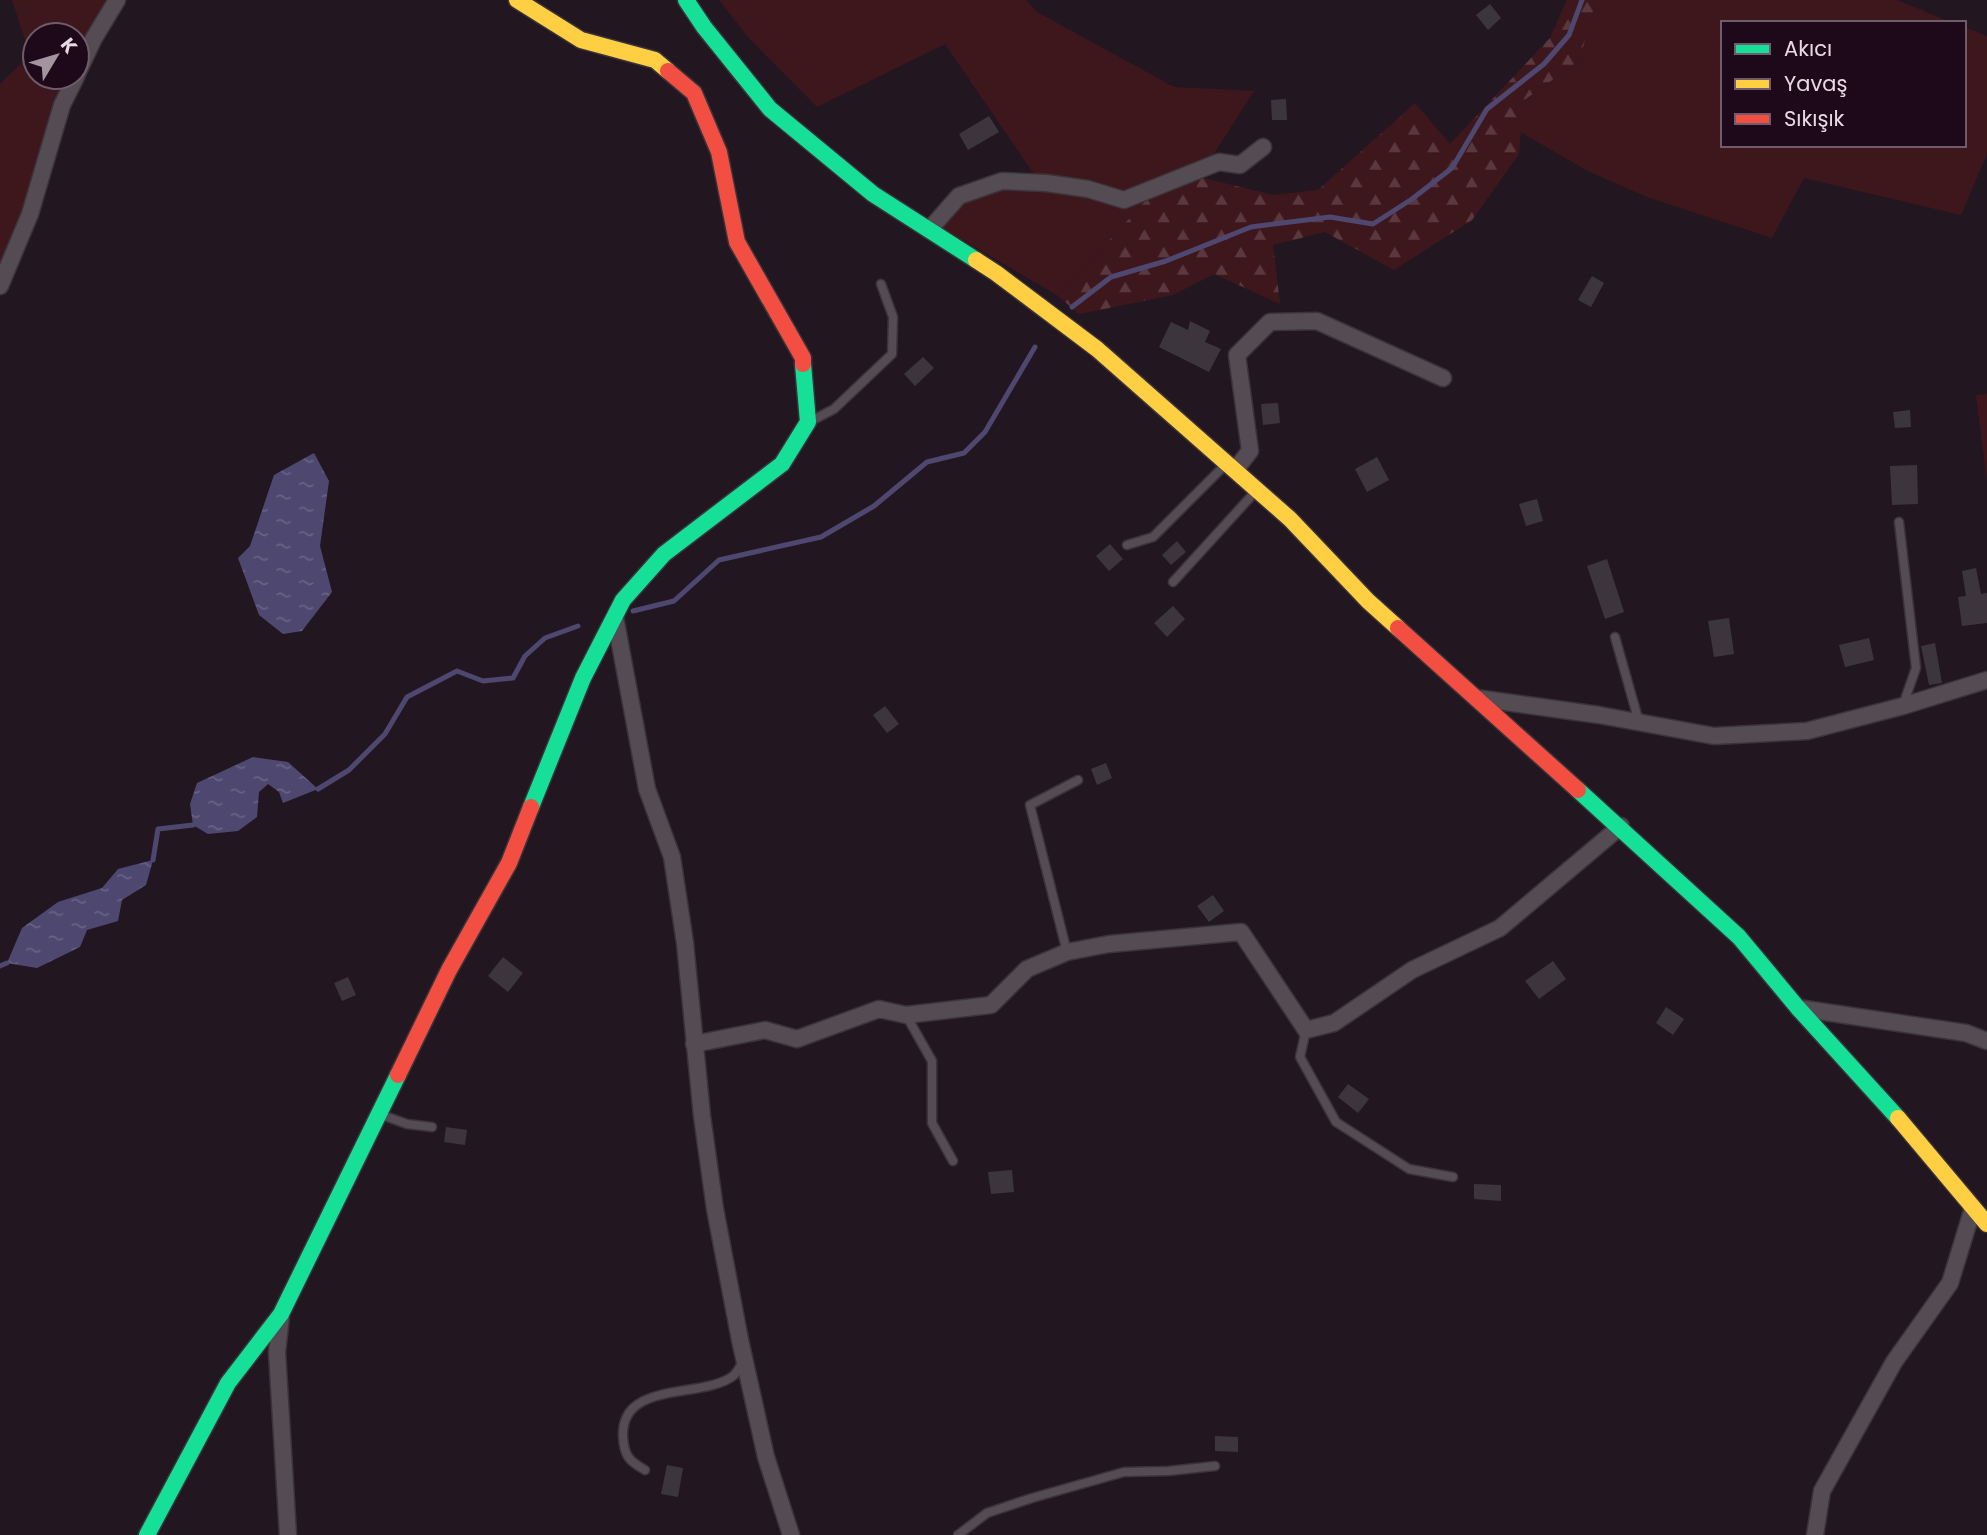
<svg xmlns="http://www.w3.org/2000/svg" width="1987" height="1535" viewBox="0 0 1987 1535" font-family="Poppins,sans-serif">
<defs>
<pattern id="forest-firs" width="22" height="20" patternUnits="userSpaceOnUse" patternTransform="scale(1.75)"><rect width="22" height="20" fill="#3e171c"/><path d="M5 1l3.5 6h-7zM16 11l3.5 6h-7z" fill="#5a383d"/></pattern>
<pattern id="water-ripples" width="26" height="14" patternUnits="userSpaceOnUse" patternTransform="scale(1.75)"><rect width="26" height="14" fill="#4e4871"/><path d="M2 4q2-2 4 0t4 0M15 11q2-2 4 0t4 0" fill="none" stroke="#686285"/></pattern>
</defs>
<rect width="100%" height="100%" fill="#221720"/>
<g fill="#3e171c">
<path d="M12 0H109L77 59V35H35V77H69L0 272V84L30 55Z"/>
<path d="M719 0H1026L1037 12 1174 87 1254 91 1208 163 1128 193 1094 181 1034 174 945 44 817 107 748 37Z"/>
<path d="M1597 0H1897L1953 23H1723V145H1964V27L1987 36V154L1961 215 1804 178 1772 238 1647 197 1588 171 1520 132 1523 101 1579 61Z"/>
<path d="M1006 187 1086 196 1148 198 1058 296 943 228 964 200Z"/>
<path d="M1987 394V481L1976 395Z"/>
</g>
<path fill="url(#forest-firs)" d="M1567 0H1597L1579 61 1523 101 1519 154 1472 220 1394 270 1325 232 1273 245 1280 304 1214 274 1173 295 1079 314 1058 296 1148 198 1199 177 1273 195 1318 190 1415 103 1450 144 1550 38Z"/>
<g fill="url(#water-ripples)">
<path d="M314 453 329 481 320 546 332 592 302 631 283 634 259 615 238 558 250 546 274 475Z"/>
<path d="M253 757 288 762 318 789 283 803 279 792 268 784 259 792 257 817 238 831 208 834 193 825 190 804 197 783Z"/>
<path d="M153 860 146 885 122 900 118 921 87 930 80 947 37 968 7 963 22 928 58 902 102 888 118 869Z"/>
</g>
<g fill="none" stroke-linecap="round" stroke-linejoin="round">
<g stroke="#4e4871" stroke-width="5">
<path d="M1072 307 1111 277 1166 261 1251 227 1330 217 1373 224 1412 199 1452 168 1487 109 1544 64 1569 35 1582 0"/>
<path d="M633 611 674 601 719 560 821 537 874 506 927 462 964 453 985 432 1035 347"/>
<path d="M318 789 349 770 385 734 407 697 457 671 483 681 513 678 525 656 545 638 578 626"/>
<path d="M153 860 158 829 193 825"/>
<path d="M0 966 7 963"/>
</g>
</g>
<g fill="#3d353e">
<path d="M1490 4 1501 18 1488 30 1476 15Z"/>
<path d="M1286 99 1287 120H1272L1271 100Z"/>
<path d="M989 116 999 132 968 150 959 134Z"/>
<path d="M1592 276 1604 283 1591 307 1578 300Z"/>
<path d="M1190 321 1210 331 1205 342 1221 349 1209 372 1159 347 1171 322 1188 330Z"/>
<path d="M923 357 934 368 915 386 904 374Z"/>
<path d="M1278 403 1280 423 1263 425 1261 404Z"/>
<path d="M1910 410 1911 427 1895 428 1893 412Z"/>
<path d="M1377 457 1389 480 1367 492 1355 469Z"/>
<path d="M1917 465 1918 504 1892 505 1890 466Z"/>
<path d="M1537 499 1543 521 1526 526 1519 504Z"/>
<path d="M1177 541 1186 552 1171 565 1162 555Z"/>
<path d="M1110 544 1123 559 1109 571 1096 556Z"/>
<path d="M1607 559 1624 612 1605 619 1587 566Z"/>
<path d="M1976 568 1981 594 1987 593V623L1962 626 1958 597 1966 596 1962 571Z"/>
<path d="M1173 606 1185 619 1167 637 1154 623Z"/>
<path d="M1729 618 1734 654 1714 657 1708 621Z"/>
<path d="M1869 638 1874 660 1845 667 1839 645Z"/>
<path d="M1935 643 1942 683 1929 685 1921 646Z"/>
<path d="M885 706 899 724 887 733 873 715Z"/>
<path d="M1106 763 1112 778 1097 785 1091 769Z"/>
<path d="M1213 895 1224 911 1209 922 1197 906Z"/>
<path d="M503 957 523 973 508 992 488 976Z"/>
<path d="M1553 961 1566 979 1539 999 1525 981Z"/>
<path d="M348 977 356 995 342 1001 334 983Z"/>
<path d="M1666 1007 1684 1019 1673 1035 1656 1023Z"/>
<path d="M1348 1084 1369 1099 1358 1113 1338 1097Z"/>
<path d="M446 1127 467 1130 465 1145 444 1142Z"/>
<path d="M1012 1170 1014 1192 991 1194 988 1172Z"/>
<path d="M1474 1184 1501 1185V1201L1474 1199Z"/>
<path d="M1215 1436 1238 1437V1452L1215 1451Z"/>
<path d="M667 1465 683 1468 678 1497 661 1494Z"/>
</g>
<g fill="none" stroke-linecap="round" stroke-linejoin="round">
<g stroke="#3b333a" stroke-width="11">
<g id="lane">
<path d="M811 421 834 409 892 354 893 317 881 284"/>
<path d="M1899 522 1916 668 1903 705"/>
<path d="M1127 545 1153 537 1225 465"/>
<path d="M1173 582 1255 492"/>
<path d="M1615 637 1639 722"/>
<path d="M1067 952 1030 805 1078 780"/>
<path d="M906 1015 932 1061V1123L953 1161"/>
<path d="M1306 1030 1300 1057 1336 1122 1409 1169 1453 1177"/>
<path d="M382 1115 407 1124 432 1127"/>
<path d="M645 1470C629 1461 624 1456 623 1436 621 1380 703 1399 733 1376 737 1373 740 1366 743 1362"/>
<path d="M958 1535 987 1513 1032 1498 1124 1472 1168 1471 1215 1466"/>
</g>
</g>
<g stroke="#3b333a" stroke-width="19">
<g id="street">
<path d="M77 74 94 38 117 0"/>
<path d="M929 230 959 196 1002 181 1046 183 1088 189 1124 200 1219 162 1240 165 1263 147"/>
<path d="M0 286 30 214 62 105 76 77"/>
<path d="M1235 470 1250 451 1237 355 1270 322 1317 321 1443 378"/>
<path d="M615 617 647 789 672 857 685 943 702 1116 715 1209 740 1340 766 1457 791 1535"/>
<path d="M1476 698 1599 715 1714 736 1807 731 1903 706 1987 680"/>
<path d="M1798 1008 1966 1033 1987 1041"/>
<path d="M694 1044 765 1030 797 1039 879 1009 906 1015 991 1005 1027 969 1067 952 1109 944 1241 932 1306 1030 1334 1023 1412 970 1500 928 1621 826"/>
<path d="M281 1316 277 1352 288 1535"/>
<path d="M1815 1535 1822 1491 1894 1362 1950 1283 1973 1208"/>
</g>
</g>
<g stroke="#3b333a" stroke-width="19">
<g id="fast">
<path d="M686 0 704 27 770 109 873 194 976 260"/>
<path d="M1578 790 1739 937 1798 1008 1898 1118"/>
<path d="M531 807 583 678 623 600 664 554 782 464 808 422 803 364"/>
<path d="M147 1535 228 1383 281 1314 398 1075"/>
</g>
</g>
<g stroke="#3b333a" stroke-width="19">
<g id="slow">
<path d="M517 0 581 40 655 60 668 71"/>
<path d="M976 260 996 273 1097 349 1290 519 1368 601 1398 628"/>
<path d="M1898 1118 1987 1224"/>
</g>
</g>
<g stroke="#3b333a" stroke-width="19">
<g id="jam">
<path d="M668 71 694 93 719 152 737 242 803 358V364"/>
<path d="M1398 628 1578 790"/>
<path d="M398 1075 449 970 509 863 531 807"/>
</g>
</g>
<use href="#lane" stroke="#554b53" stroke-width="8"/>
<use href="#street" stroke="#554b53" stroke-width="16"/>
<use href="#fast" stroke="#16e098" stroke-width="16"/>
<use href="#slow" stroke="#ffcf43" stroke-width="16"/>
<use href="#jam" stroke="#f24e42" stroke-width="16"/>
</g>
<rect x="1721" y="21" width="245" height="126" fill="#1d091a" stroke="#6e5c6b" stroke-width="2"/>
<rect x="1735" y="44" width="35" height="10" fill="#16e098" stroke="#6e5c6b" stroke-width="2"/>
<text x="1784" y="56" font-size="21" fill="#e8d9e5">Akıcı</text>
<rect x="1735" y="79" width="35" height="10" fill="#ffcf43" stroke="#6e5c6b" stroke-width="2"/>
<text x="1784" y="91" font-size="21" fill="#e8d9e5">Yavaş</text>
<rect x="1735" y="114" width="35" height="10" fill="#f24e42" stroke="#6e5c6b" stroke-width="2"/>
<text x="1784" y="126" font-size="21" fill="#e8d9e5">Sıkışık</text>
<g transform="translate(56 56) rotate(52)"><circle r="33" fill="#1d091a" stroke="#6e5c6b" stroke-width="2"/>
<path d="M0-5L12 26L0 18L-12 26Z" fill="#a395a0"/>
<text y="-10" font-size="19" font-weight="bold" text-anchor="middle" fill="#e8d9e5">K</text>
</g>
</svg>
